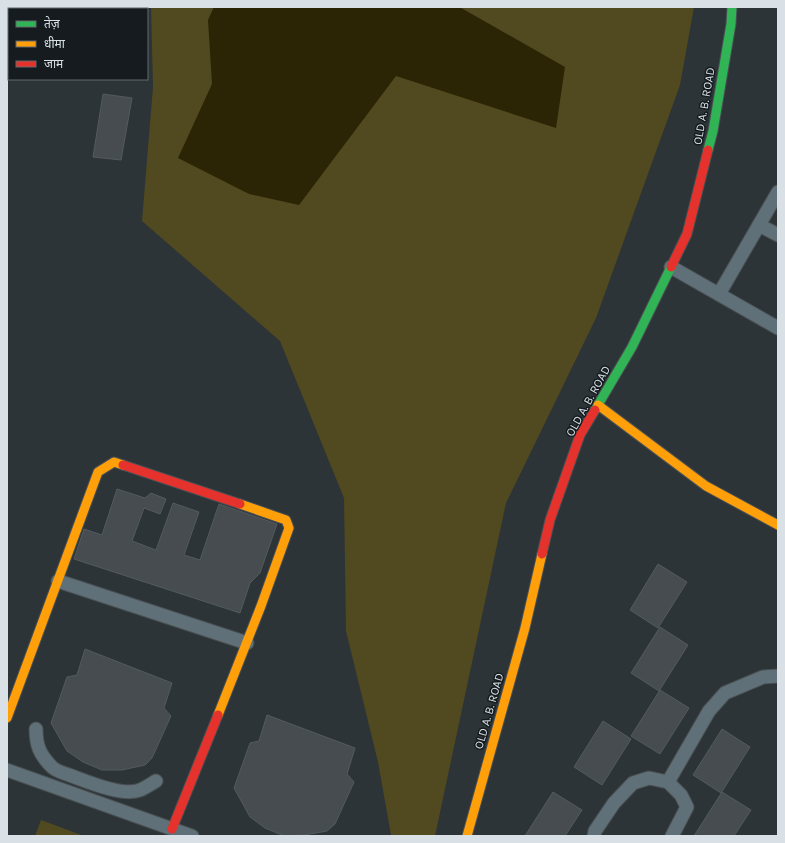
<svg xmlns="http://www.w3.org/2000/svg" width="785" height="843" viewBox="0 0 785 843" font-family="Karla,'Noto Sans Devanagari',sans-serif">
<rect width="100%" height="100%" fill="#2c3437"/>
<g fill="#51491f">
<path d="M151 7H694L680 85 596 318 506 503 435 836 391 835 378 762 346 631 344 498 280 341 142 221 153 87Z"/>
<path d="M41 820 84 836H35Z"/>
</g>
<path fill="#2b2505" d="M214 7H459L463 9 565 67 556 128 396 76 299 205 249 194 178 158 212 84 208 20Z"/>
<g fill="#464c4f" stroke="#545b5e">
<path d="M103 94 132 98 121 160 93 157Z"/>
<path d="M117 489 145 498 151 493 166 499 160 514 144 508 132 541 156 550 173 503 199 512 184 555 200 560 219 504 277 524 260 573 250 583 240 613 74 559 84 529 102 535Z"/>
<path d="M658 564 687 582 658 628 630 610Z"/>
<path d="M660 627 688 645 659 691 631 673Z"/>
<path d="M85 649 172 683 164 708 171 716 152 758 145 765 122 770H102L83 762 67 751 51 723 67 677 77 675Z"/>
<path d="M660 690 689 708 660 754 631 736Z"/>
<path d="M267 715 355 748 347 774 354 782 335 824 327 831 304 835 284 836 265 828 250 817 234 788 250 743 259 741Z"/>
<path d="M603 721 631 739 602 785 574 767Z"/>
<path d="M722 729 750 747 721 793 693 775Z"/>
<path d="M553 792 582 810 565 836H525Z"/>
<path d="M722 792 751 810 734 836H694Z"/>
</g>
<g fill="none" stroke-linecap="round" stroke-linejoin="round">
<g stroke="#494f52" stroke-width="15">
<g id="street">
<path d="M759 225 778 235"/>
<path d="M671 267 778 328"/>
<path d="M719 294 778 192"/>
<path d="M58 581 247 643"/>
<path d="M36 729C36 746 40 755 52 767 56 771 63 773 69 775 86 781 122 797 140 790 145 788 151 784 156 781"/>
<path d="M7 770 192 836"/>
<path d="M668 782 709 711 725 693 763 677 778 676"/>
<path d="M594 836 595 831 614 803 633 783 649 778 668 782 681 795 687 807 672 836"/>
</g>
</g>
<g stroke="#494f52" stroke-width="11">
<g id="fast">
<path d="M708 150 713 131 731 24 732 7"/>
<path d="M595 410 632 347 671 267"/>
</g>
</g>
<g stroke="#494f52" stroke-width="11">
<g id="slow">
<path d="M598 405 706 486 778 525"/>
<path d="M218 715 261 606 289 528 286 520 240 504"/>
<path d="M7 718 98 472 114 462 123 465"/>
<path d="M467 836 525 628 542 554"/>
</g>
</g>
<g stroke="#494f52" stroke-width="11">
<g id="jam">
<path d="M671 267 687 234 708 150"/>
<path d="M123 465 240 504"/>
<path d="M542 554 550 520 580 435 595 410"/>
<path d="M172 829 218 715"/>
</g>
</g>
<use href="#street" stroke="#607078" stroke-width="13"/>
<use href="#fast" stroke="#30b455" stroke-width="9"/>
<use href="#slow" stroke="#ff9f0a" stroke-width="9"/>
<use href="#jam" stroke="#e5322d" stroke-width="9"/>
</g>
<g text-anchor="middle" stroke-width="3" stroke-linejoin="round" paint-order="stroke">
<g font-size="12" fill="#d9e1e6" stroke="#151b1f">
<text transform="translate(704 106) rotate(-80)" y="4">OLD A. B. ROAD</text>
<text transform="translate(588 401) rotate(-61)" y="4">OLD A. B. ROAD</text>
<text transform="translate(489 711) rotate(-74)" y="4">OLD A. B. ROAD</text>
</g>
</g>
<rect width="785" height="843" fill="none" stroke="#d9e1e6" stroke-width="16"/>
<rect x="8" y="8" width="140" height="72" fill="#151b1f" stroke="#636a6f"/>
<rect x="16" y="21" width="20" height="6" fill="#30b455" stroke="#636a6f"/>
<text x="44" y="28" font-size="12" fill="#d9e1e6">तेज़</text>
<rect x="16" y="41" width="20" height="6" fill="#ff9f0a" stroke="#636a6f"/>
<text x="44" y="48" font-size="12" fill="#d9e1e6">धीमा</text>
<rect x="16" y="61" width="20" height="6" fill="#e5322d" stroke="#636a6f"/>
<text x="44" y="68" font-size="12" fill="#d9e1e6">जाम</text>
</svg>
